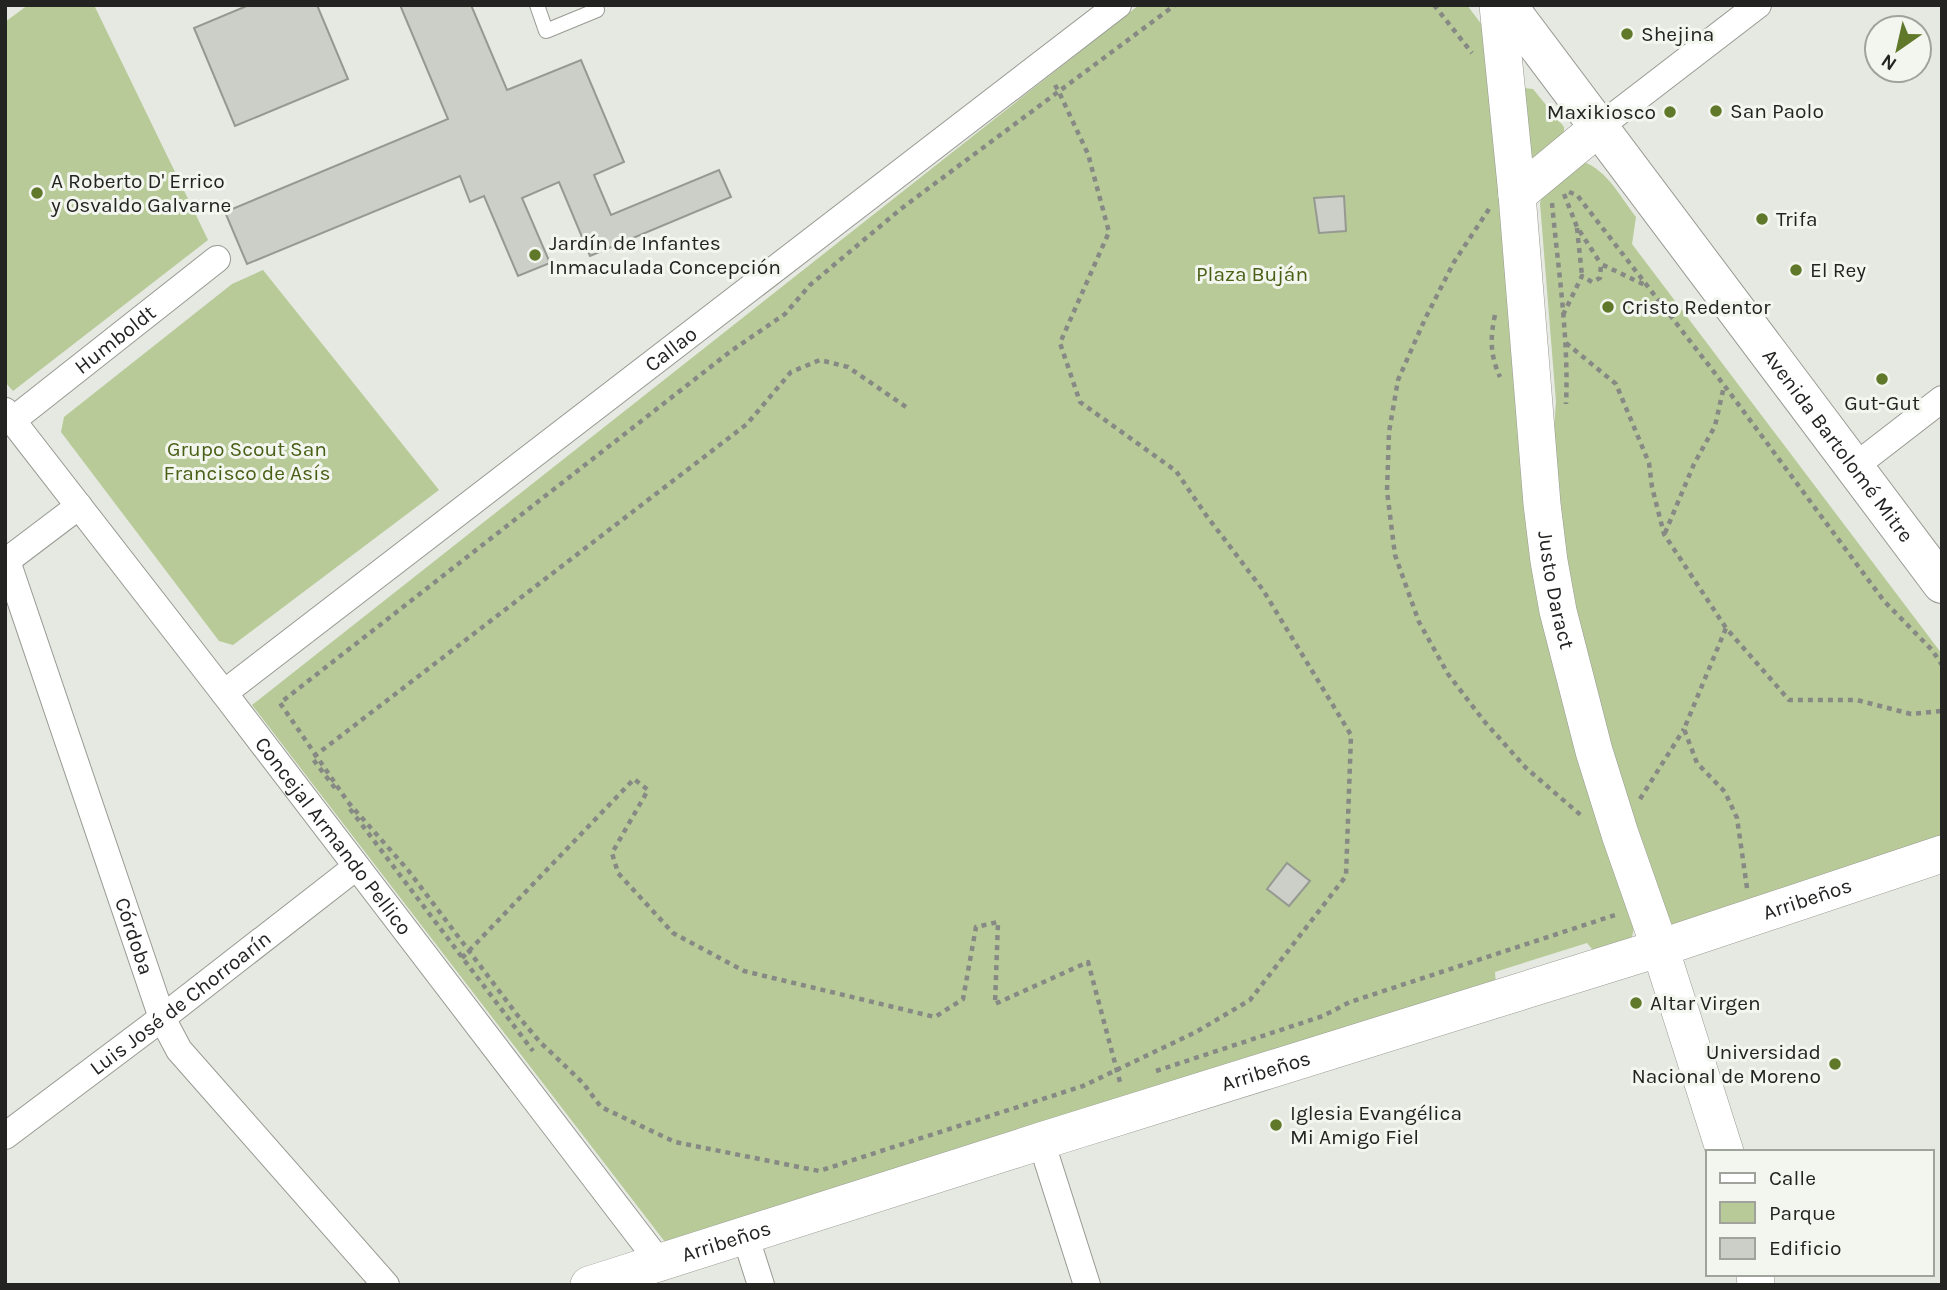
<svg xmlns="http://www.w3.org/2000/svg" width="1947" height="1290" viewBox="0 0 1947 1290" font-family="Karla,sans-serif">
<rect width="100%" height="100%" fill="#e6e9e1"/>
<g fill="#b7ca98">
<path d="M28 5H94L208 240 13 391 5 382V22Z"/>
<path d="M1139 5H1467L1488 33 1508 268 1634 928 1631 941 1597 955 1587 943 1495 972 1496 986 665 1242 252 705Z"/>
<path d="M1523 88 1533 89 1564 127V137L1542 154 1530 158Z"/>
<path d="M1577 160C1605 166 1619 195 1636 217L1632 244 1942 654V840L1666 928 1586 676 1551 468 1556 402 1540 203 1545 184Z"/>
<path d="M263 270 439 490 233 645 219 641 61 432 64 417 232 284Z"/>
</g>
<g fill="#cccfc7" stroke="#969991" stroke-width="2">
<path d="M249 5H317L348 79 235 126 194 28Z"/>
<path d="M400 5H471L507 90 581 60 624 162 594 175 611 215 719 170 731 197 590 256 559 182 522 198 550 263 518 276 484 196 470 202 460 176 247 264 225 212 448 119Z"/>
<path d="M1344 196 1346 231 1319 233 1314 198Z"/>
<path d="M1287 863 1310 881 1289 906 1267 889Z"/>
</g>
<g fill="none" stroke-linecap="round" stroke-linejoin="round">
<g stroke="#989a93" stroke-width="16">
<path id="lane" d="M537 5 546 31 597 10 595 5"/>
</g>
<g stroke="#989a93" stroke-width="28">
<g id="street">
<path d="M1598 128 1758 5"/>
<path id="s1" d="M5 411 224 693 660 1263"/>
<path id="s2" d="M13 420 217 259"/>
<path d="M1854 467 1942 399"/>
<path id="s3" d="M7 561 162 1018 179 1050 386 1285"/>
<path d="M5 562 79 506"/>
<path id="s4" d="M224 693 1118 5"/>
<path id="s5" d="M5 1136 162 1018 356 867"/>
<path d="M1041 1141 1087 1285"/>
<path d="M745 1235 761 1285"/>
</g>
</g>
<g stroke="#989a93" stroke-width="38">
<g id="secondary">
<path id="s6" d="M1498 5 1517 195 1542 504 1549 561 1558 611 1594 751 1620 834 1660 948 1725 1152"/>
<path d="M1517 195 1598 128"/>
<path d="M1755 1274 1756 1285"/>
<path id="s7" d="M589 1285 1041 1141 1660 948 1942 854"/>
</g>
</g>
<g stroke="#989a93" stroke-width="40">
<g id="primary">
<path id="s8" d="M1507 5 1942 584"/>
</g>
</g>
<g stroke="#878984" stroke-width="4.5" stroke-dasharray="5 5" stroke-linecap="butt">
<path d="M1434 5 1472 53"/>
<path d="M1055 85 1059 92 1088 154 1109 232 1060 343 1080 402 1176 471 1206 515 1263 590 1351 735 1346 876 1250 1000 1196 1032 1083 1086 819 1171 675 1142 601 1107 583 1083 540 1042 518 1016 408 870 348 802 280 703 731 351 785 314 810 285 902 208 1175 5"/>
<path d="M1569 192 1577 195 1724 385 1884 601 1932 650 1942 665"/>
<path d="M1564 194 1577 227 1601 264"/>
<path d="M1552 203C1558 268 1569 339 1566 404"/>
<path d="M1489 209 1454 262 1425 319 1398 380 1389 432 1387 491 1395 555 1419 622 1448 674 1484 721 1526 768 1583 817"/>
<path d="M1577 228 1582 276"/>
<path d="M1495 315C1490 338 1490 355 1500 377"/>
<path d="M1563 315 1582 276 1592 282 1600 278 1601 264 1645 285"/>
<path d="M1566 343 1616 384 1649 463 1652 487 1664 534 1726 628"/>
<path d="M1665 533 1694 464 1715 426 1724 386"/>
<path d="M335 788 312 758 747 424 791 372 820 360 848 367 909 409"/>
<path d="M1640 799 1684 729"/>
<path d="M350 809 533 1051"/>
<path d="M1747 888 1737 818 1725 792 1697 763 1684 729 1726 628 1789 700H1857L1911 714 1942 711"/>
<path d="M462 958 634 779 648 790 612 853 618 873 673 933 744 971 935 1017 963 999 976 927 998 922 995 1004 1088 962 1120 1082"/>
<path d="M1156 1071 1323 1016 1350 1002 1618 914"/>
</g>
<use href="#lane" stroke="#fff" stroke-width="14"/>
<use href="#street" stroke="#fff" stroke-width="26"/>
<use href="#secondary" stroke="#fff" stroke-width="37"/>
<use href="#primary" stroke="#fff" stroke-width="38"/>
</g>
<g fill="#60782a" stroke="#f3f6ee" stroke-width="2.5">
<circle cx="1627" cy="34" r="7"/>
<circle cx="1716" cy="111" r="7"/>
<circle cx="1670" cy="112" r="7"/>
<circle cx="37" cy="193" r="7"/>
<circle cx="1762" cy="219" r="7"/>
<circle cx="535" cy="255" r="7"/>
<circle cx="1796" cy="270" r="7"/>
<circle cx="1608" cy="307" r="7"/>
<circle cx="1882" cy="379" r="7"/>
<circle cx="1636" cy="1003" r="7"/>
<circle cx="1835" cy="1064" r="7"/>
<circle cx="1276" cy="1125" r="7"/>
</g>
<g text-anchor="middle" stroke-width="6" stroke-linejoin="round" paint-order="stroke">
<g font-size="21" fill="#232422" stroke="#f3f6ee" text-anchor="start">
<text x="1641" y="41">Shejina</text>
<text x="1730" y="118">San Paolo</text>
<text x="1656" y="119" text-anchor="end">Maxikiosco</text>
<text x="51" y="188">A Roberto D' Errico<tspan x="51" dy="24">y Osvaldo Galvarne</tspan></text>
<text x="1776" y="226">Trifa</text>
<text x="549" y="250">Jardín de Infantes<tspan x="549" dy="24">Inmaculada Concepción</tspan></text>
<text x="1810" y="277">El Rey</text>
<text x="1622" y="314">Cristo Redentor</text>
<text x="1882" y="410" text-anchor="middle">Gut-Gut</text>
<text x="1650" y="1010">Altar Virgen</text>
<text x="1821" y="1059" text-anchor="end">Universidad<tspan x="1821" dy="24">Nacional de Moreno</tspan></text>
<text x="1290" y="1120">Iglesia Evangélica<tspan x="1290" dy="24">Mi Amigo Fiel</tspan></text>
</g>
<g font-size="21" fill="#495f16" stroke="#f3f6ee">
<text x="1252" y="281">Plaza Buján</text>
<text x="247" y="456">Grupo Scout San<tspan x="247" dy="24">Francisco de Asís</tspan></text>
</g>
<g font-size="21" fill="#232422" stroke="#f3f6ee">
<text dy="7" stroke="none"><textPath href="#s2" startOffset="130">Humboldt</textPath></text>
<text dy="7" stroke="none"><textPath href="#s4" startOffset="564">Callao</textPath></text>
<text dy="7" stroke="none"><textPath href="#s8" startOffset="551">Avenida Bartolomé Mitre</textPath></text>
<text dy="7" stroke="none"><textPath href="#s6" startOffset="588">Justo Daract</textPath></text>
<text dy="7" stroke="none"><textPath href="#s1" startOffset="537">Concejal Armando Pellico</textPath></text>
<text dy="7" stroke="none"><textPath href="#s7" startOffset="1278">Arribeños</textPath></text>
<text dy="7" stroke="none"><textPath href="#s3" startOffset="396">Córdoba</textPath></text>
<text dy="7" stroke="none"><textPath href="#s5" startOffset="220">Luis José de Chorroarín</textPath></text>
<text dy="7" stroke="none"><textPath href="#s7" startOffset="710">Arribeños</textPath></text>
<text dy="7" stroke="none"><textPath href="#s7" startOffset="144">Arribeños</textPath></text>
</g>
</g>
<rect width="1947" height="1290" fill="none" stroke="#232422" stroke-width="14"/>
<rect x="1706" y="1150" width="228" height="126" fill="#f3f6ee" stroke="#a0a29c" stroke-width="2"/>
<rect x="1720" y="1173" width="35" height="10" fill="#ffffff" stroke="#a0a29c" stroke-width="2"/>
<text x="1769" y="1185" font-size="21" fill="#232422">Calle</text>
<rect x="1720" y="1202" width="35" height="21" fill="#b7ca98" stroke="#a0a29c" stroke-width="2"/>
<text x="1769" y="1220" font-size="21" fill="#232422">Parque</text>
<rect x="1720" y="1238" width="35" height="21" fill="#cccfc7" stroke="#a0a29c" stroke-width="2"/>
<text x="1769" y="1255" font-size="21" fill="#232422">Edificio</text>
<g transform="translate(1898 49) rotate(214)"><circle r="33" fill="#f3f6ee" stroke="#a0a29c" stroke-width="2"/>
<path d="M0-5L12 26L0 18L-12 26Z" fill="#60782a"/>
<text y="-10" font-size="19" font-weight="bold" text-anchor="middle" fill="#232422">N</text>
</g>
</svg>
